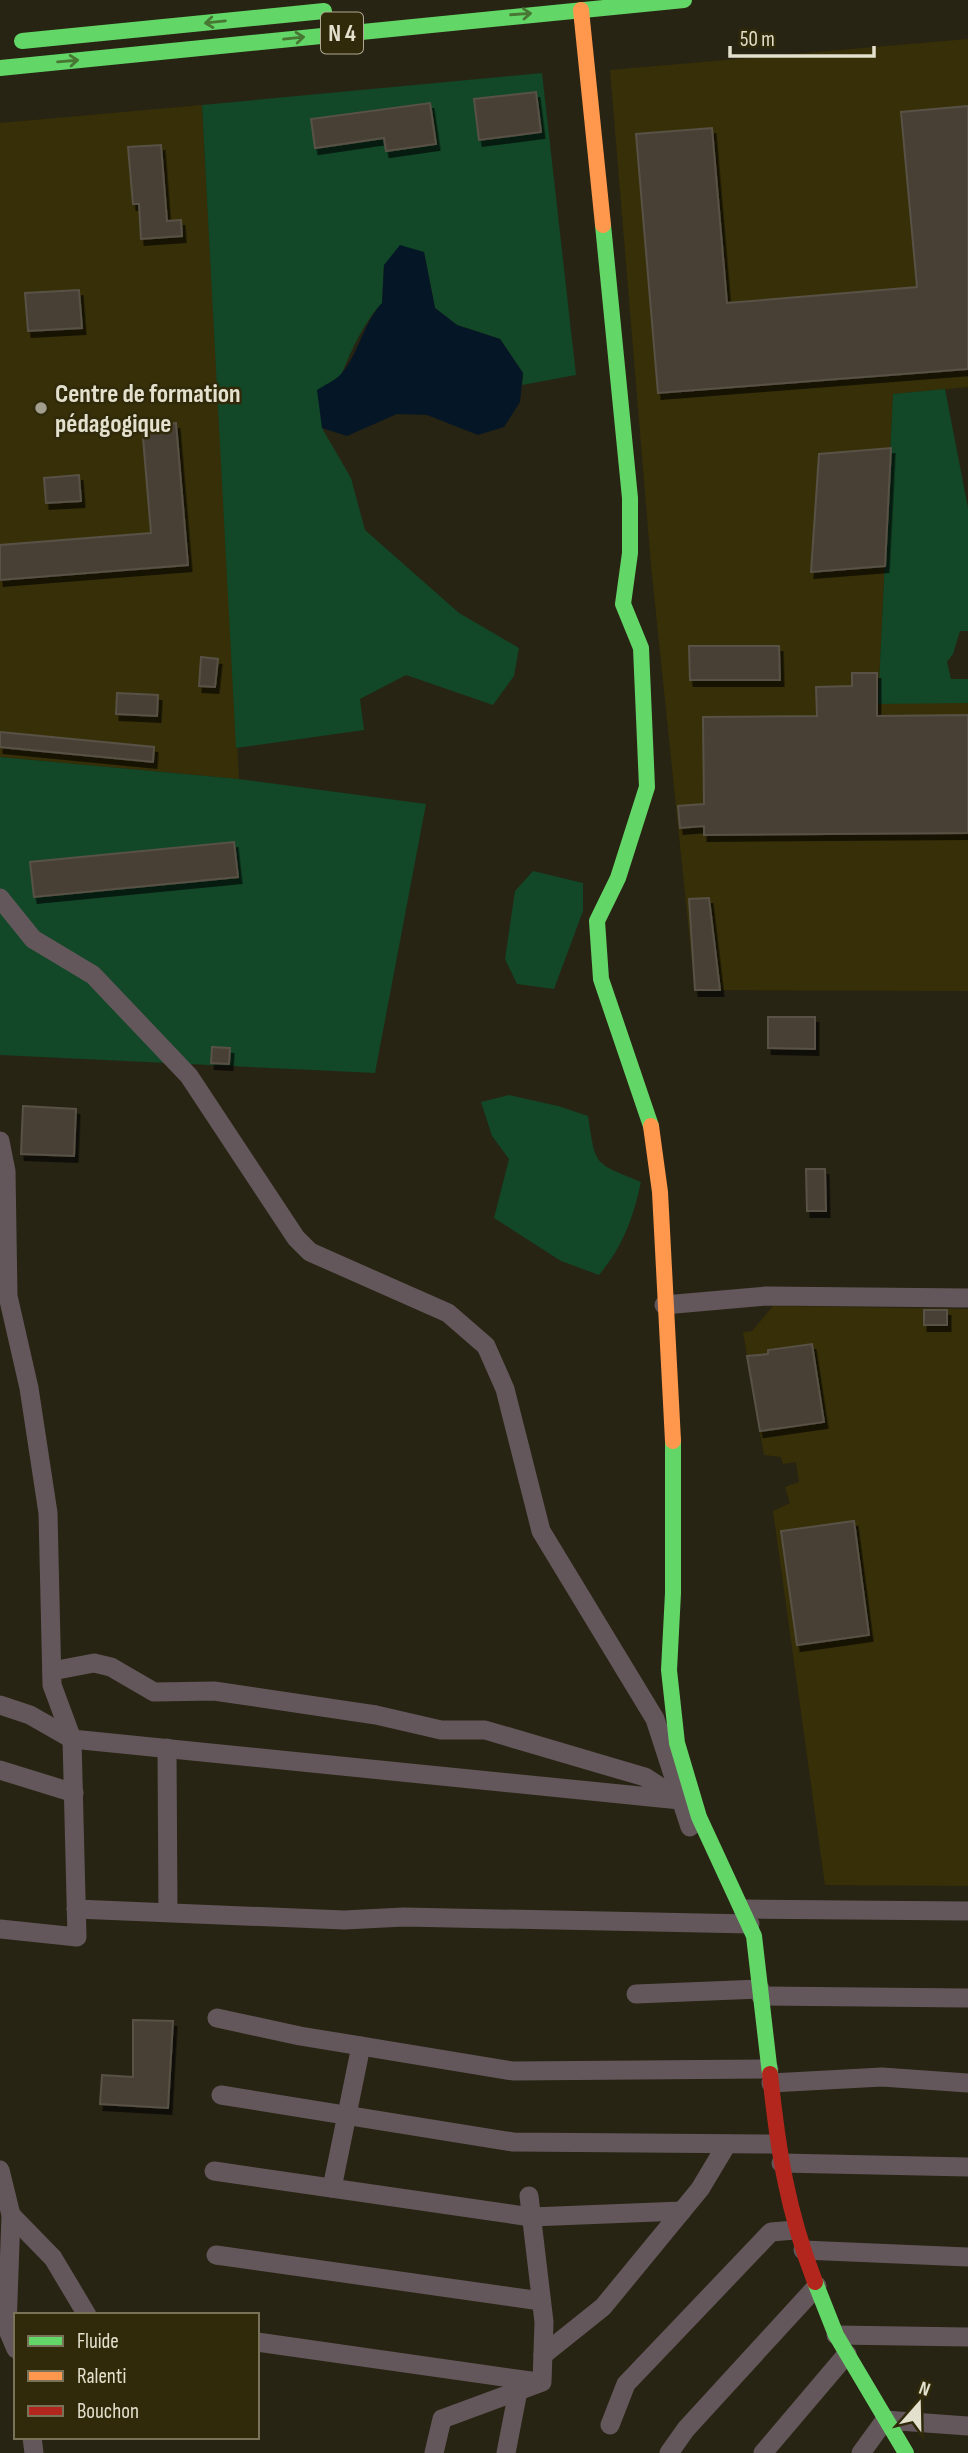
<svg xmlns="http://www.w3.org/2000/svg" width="968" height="2453" viewBox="0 0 968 2453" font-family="'Sofia Sans Condensed',sans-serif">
<defs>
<filter id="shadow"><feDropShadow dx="3.5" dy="6" stdDeviation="0" flood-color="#0009"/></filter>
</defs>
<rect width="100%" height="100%" fill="#282413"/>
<g fill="#372f08">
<path d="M968 39V387L893 394 878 703H968V991L695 990 651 565 610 70Z"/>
<path d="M202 105 239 779 0 757V123Z"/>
<path d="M773 1306 968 1309V1886L825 1885 773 1511 790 1503 785 1487 799 1482 796 1462 783 1464 781 1457 764 1455 743 1332 752 1331Z"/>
</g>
<g fill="#124727">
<path d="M542 73 576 375 522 385 523 373 500 339 457 325 435 308 424 252 384 265 382 303C355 331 335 390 322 428L351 478 365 530 459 613 519 648 514 676 493 705 406 675 360 699 364 730 236 748 202 105Z"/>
<path d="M945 389 968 508V631H960L953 654 947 662 951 679H968V703L878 704 893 394Z"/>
<path d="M0 757 239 779 426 804 375 1073 0 1055Z"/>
<path d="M533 871 583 883V911L554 989 517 984 505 959 515 891Z"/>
<path d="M509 1095 558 1106 588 1116C596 1167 593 1162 641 1182 633 1219 623 1246 599 1275L561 1261 494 1218 509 1159 492 1136 481 1102Z"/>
</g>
<path fill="#051726" d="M400 245 424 252 435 308 457 325 500 339 523 373 520 402 504 427 478 435 427 415 397 414 347 436 322 428 317 390C324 385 335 381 341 374 359 354 363 323 382 303L384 265Z"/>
<g fill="#484136" stroke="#585145" stroke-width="2" filter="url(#shadow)">
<path d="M536 92 541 132 479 140 474 99Z"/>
<path d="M430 103 436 144 386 151 384 138 315 148 311 119Z"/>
<path d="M968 106V369L658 393 636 134 712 128 727 303 917 287 901 112Z"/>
<path d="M161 145 167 221 181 220 182 236 141 239 139 204H133L128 147Z"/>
<path d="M79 290 82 328 28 331 25 293Z"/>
<path d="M176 423 188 565 0 580V545L151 533 142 426Z"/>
<path d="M891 448 885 566 811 572 819 454Z"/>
<path d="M79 475 81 501 46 503 44 478Z"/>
<path d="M689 646H779L780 680H690Z"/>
<path d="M201 657 218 659 215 687 199 686Z"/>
<path d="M852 673H877V716L968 715V833L704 835V826L680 828 678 806 704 804 703 717 817 716 816 687 852 686Z"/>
<path d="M117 693 158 695 157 716 116 714Z"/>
<path d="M0 732 154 747 153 762 0 747Z"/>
<path d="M234 842 238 877 34 897 30 862Z"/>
<path d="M709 898 720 990H695L689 899Z"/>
<path d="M768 1017H815V1049L768 1048Z"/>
<path d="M212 1047 230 1048 229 1064 211 1063Z"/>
<path d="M23 1106 76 1109 74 1156 21 1154Z"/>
<path d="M806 1169H825L826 1211H807Z"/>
<rect x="924" y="1310" width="23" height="15"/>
<path d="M812 1344 824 1422 760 1431 747 1356 768 1354V1350Z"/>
<path d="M854 1521 869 1635 797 1645 781 1531Z"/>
<path d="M133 2020 173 2021 168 2108 100 2104 102 2075 133 2077Z"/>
</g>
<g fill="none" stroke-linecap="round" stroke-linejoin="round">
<g stroke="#63575b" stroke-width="19">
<path d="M0 898 33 939 93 975 189 1076 296 1238 310 1252 448 1313 486 1346 505 1389 541 1531 655 1719 690 1827"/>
<path d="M0 1141 6 1171 8 1296 29 1388 48 1513 52 1685 72 1739 77 1937 0 1929"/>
<path d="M664 1305 766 1296 968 1298"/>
<path d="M52 1671 94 1663 111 1667 154 1692 214 1691 376 1715 441 1730H485L645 1777 677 1798"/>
<path d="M0 1705 30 1715 72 1739 680 1800"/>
<path d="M167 1748 168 1912"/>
<path d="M0 1770 74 1793"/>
<path d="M76 1909 344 1920 404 1917 750 1924"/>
<path d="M743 1909 968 1911"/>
<path d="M636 1994 760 1989"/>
<path d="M761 1996 968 1998"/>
<path d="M217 2018 300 2036 513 2071 769 2069"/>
<path d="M771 2083 882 2077 968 2083"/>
<path d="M221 2095 513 2142 777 2144"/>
<path d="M781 2163 968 2167"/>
<path d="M0 2170 11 2215 7 2328 16 2349"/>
<path d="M214 2171 531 2217 682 2211"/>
<path d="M332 2188 361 2046"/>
<path d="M11 2215 53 2258 87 2315"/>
<path d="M803 2250 968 2257"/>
<path d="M216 2255 541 2301"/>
<path d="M836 2335 968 2337"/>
<path d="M257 2342 538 2382"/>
<path d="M543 2355 603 2307 700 2189 727 2144"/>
<path d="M610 2425 626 2384 771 2232 795 2230"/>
<path d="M32 2437 34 2453"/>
<path d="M434 2453 442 2419 542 2382 544 2322 529 2196"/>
<path d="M506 2453 518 2391"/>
<path d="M669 2453 686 2429 817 2286"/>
<path d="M763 2453 847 2354"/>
<path d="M861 2453 885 2420 968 2426"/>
</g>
<g stroke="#63d668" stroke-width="16">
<path d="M22 41 324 11"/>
<path d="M0 68 684 0"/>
<path d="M603 225 630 498V553L623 604 641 648 647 787 618 878 597 921 601 979 651 1126"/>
<path d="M673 1441V1593L669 1670 677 1743 699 1817 754 1936 770 2074"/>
<path d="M815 2282 836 2335 906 2453"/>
</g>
<g stroke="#ff974d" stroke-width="16">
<path d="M581 10 603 225"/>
<path d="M651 1126 660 1192 673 1441"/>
</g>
<path stroke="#b3261e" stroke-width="16" d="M770 2074C778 2150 787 2210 815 2282"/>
</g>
<defs><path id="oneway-shaft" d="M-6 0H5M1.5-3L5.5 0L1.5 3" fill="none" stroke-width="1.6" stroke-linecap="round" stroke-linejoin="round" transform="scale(1.75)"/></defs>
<g stroke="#487734">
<use href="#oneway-shaft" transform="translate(521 14) rotate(-4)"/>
<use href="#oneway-shaft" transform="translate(215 22) rotate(174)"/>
<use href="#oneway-shaft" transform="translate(294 38) rotate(-6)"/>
<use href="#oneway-shaft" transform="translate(68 61) rotate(-5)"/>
</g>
<circle fill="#a29e8d" stroke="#312a0a" stroke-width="2.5" cx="41" cy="408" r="7"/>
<g text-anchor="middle" stroke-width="5" stroke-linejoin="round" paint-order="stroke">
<rect fill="#312a0a" stroke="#aea993" stroke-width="2" x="321" y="12.5" width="42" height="41" rx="5"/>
<g font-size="24" font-weight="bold" fill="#e3e0ce">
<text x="342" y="41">N 4</text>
</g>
<g font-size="26" font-weight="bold" fill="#e3e0ce" stroke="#312a0a" text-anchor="start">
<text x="55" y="402">Centre de formation<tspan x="55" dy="30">pédagogique</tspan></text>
</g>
</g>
<rect x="14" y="2313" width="245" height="126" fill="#312a0a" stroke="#787358" stroke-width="2"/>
<rect x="28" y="2336" width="35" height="10" fill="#63d668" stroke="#787358" stroke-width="2"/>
<text x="77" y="2348" font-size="21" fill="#e3e0ce">Fluide</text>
<rect x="28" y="2371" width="35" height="10" fill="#ff974d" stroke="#787358" stroke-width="2"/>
<text x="77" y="2383" font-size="21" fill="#e3e0ce">Ralenti</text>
<rect x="28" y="2406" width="35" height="10" fill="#b3261e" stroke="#787358" stroke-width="2"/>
<text x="77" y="2418" font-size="21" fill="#e3e0ce">Bouchon</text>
<g transform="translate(919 2404) rotate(20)" stroke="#312a0a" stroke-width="5" paint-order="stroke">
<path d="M0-5L12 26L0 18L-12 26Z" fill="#e3e0ce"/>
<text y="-10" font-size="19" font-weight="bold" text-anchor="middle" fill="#e3e0ce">N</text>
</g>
<path d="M730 46v10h144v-10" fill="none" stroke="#e3e0ce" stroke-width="3.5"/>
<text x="740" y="46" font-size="21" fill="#e3e0ce" stroke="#312a0a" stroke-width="5" paint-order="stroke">50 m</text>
</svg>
